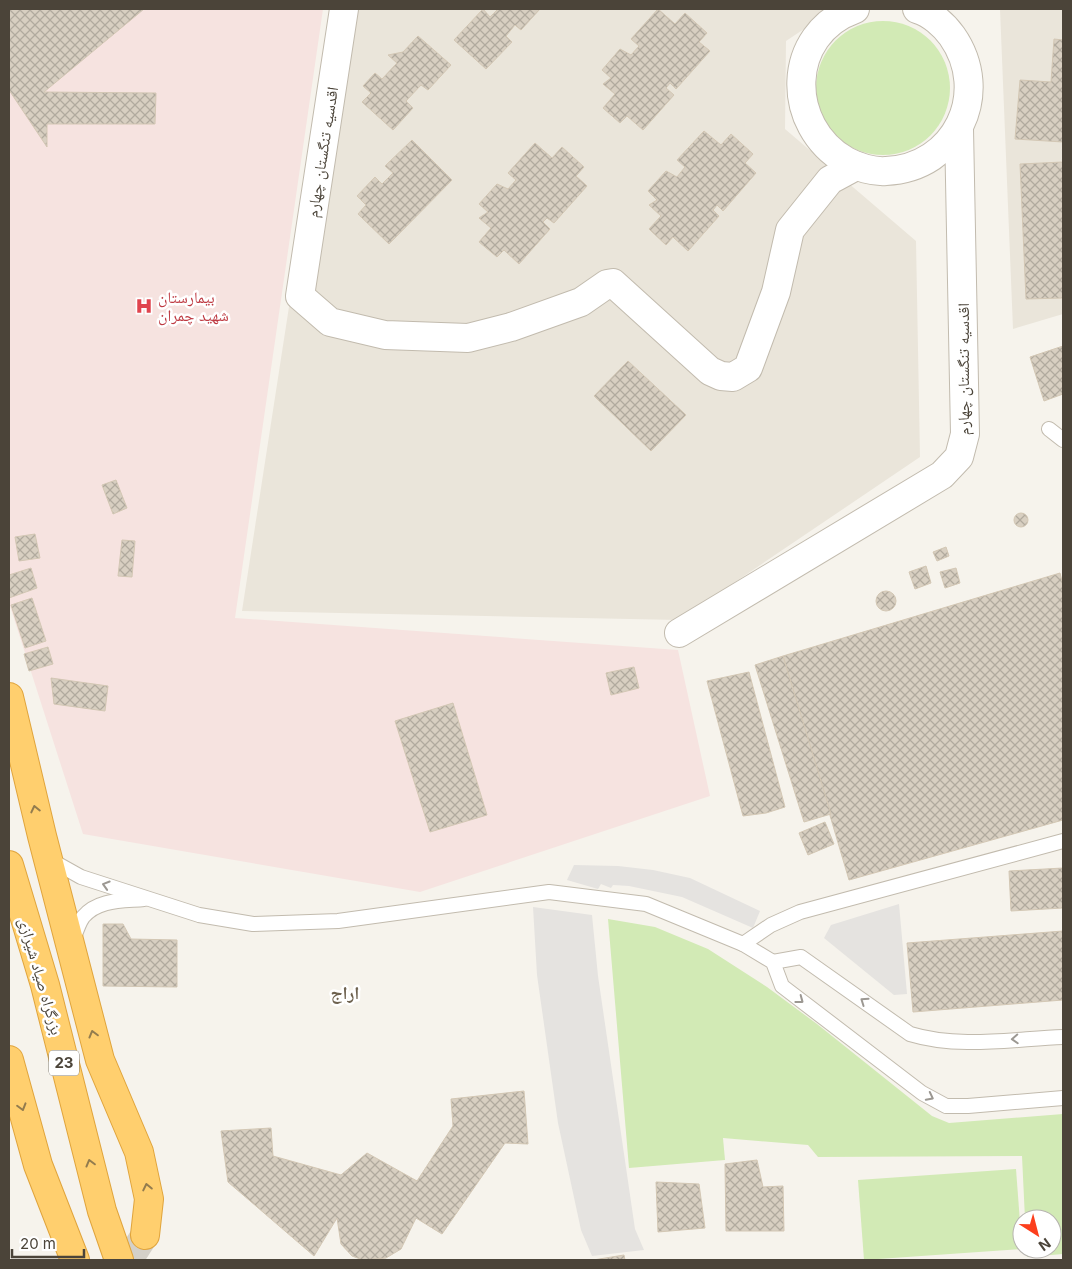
<svg xmlns="http://www.w3.org/2000/svg" width="1072" height="1269" viewBox="0 0 1072 1269" font-family="Inter,'Noto Naskh Arabic',sans-serif">
<defs>
<pattern id="building-cross-hatch" width="8" height="8" patternUnits="userSpaceOnUse" patternTransform="scale(1.25)"><rect width="8" height="8" fill="#d8cfc1"/><path d="M0 0l8 8M0 8l8-8" fill="none" stroke="#b1aa9e"/></pattern>
</defs>
<rect width="100%" height="100%" fill="#f6f3ec"/>
<g fill="#eae5da">
<path d="M335 9H834L786 41 785 129 916 241 920 457 679 620 242 611Z"/>
<path d="M1000 9H1063V314L1013 329Z"/>
</g>
<path fill="#f6e3e0" d="M9 9H323L235 618 678 650 710 796 420 892 83 834 9 603Z"/>
<g fill="#d2eab5">
<circle cx="883" cy="88" r="67"/>
<path d="M608 919 655 927 708 949 767 987 817 1024 932 1116 949 1123 1063 1114V1254L1027 1257V1249H1052V1219H1025L1022 1156 818 1157 808 1145 723 1138 725 1160 629 1168Z"/>
<path d="M1016 1169 1022 1249 864 1260 858 1180Z"/>
</g>
<g fill="#e5e3e0">
<path d="M574 865 618 866 653 870 690 878 760 911 753 928 682 897 629 886 613 885 611 888 601 884 598 889 567 880Z"/>
<path d="M899 904 907 994 894 995 824 938 831 925Z"/>
<path d="M533 907 592 915 598 976 635 1229 644 1250 592 1256 581 1230 558 1123 537 975Z"/>
</g>
<g fill="url(#building-cross-hatch)" stroke="#d3c7b4">
<path d="M9 9H144L44 92 156 93 155 124H47V147L9 90Z"/>
<path d="M483 9 490 17 498 9H540L521 30 515 25 506 36 512 42 486 69 454 40Z"/>
<path d="M658 9 675 24 685 13 707 33 699 42 710 51 676 89 670 83 666 88 674 95 643 130 627 116 620 123 603 108 615 94 603 84 611 78 602 70 620 49 631 55 639 46 631 39Z"/>
<path d="M418 36 451 65 428 90 421 85 406 101 413 108 393 130 362 102 371 93 363 86 375 73 382 79 397 63 388 55 403 52Z"/>
<path d="M1054 39 1063 40V142L1015 139 1020 80 1051 82Z"/>
<path d="M704 131 721 145 731 134 753 154 745 163 756 173 723 211 717 205 713 210 719 216 688 251 673 237 666 245 649 229 661 216 649 205 657 200 648 191 666 171 677 177 685 167 677 160Z"/>
<path d="M412 140 452 180 389 244 358 214 366 205 357 196 375 177 382 184 393 173 385 166Z"/>
<path d="M535 143 552 158 562 147 584 167 576 176 587 186 554 223 547 218 543 222 550 229 519 264 504 250 497 257 479 242 491 228 479 218 488 212 479 204 497 184 508 189 516 180 508 173Z"/>
<path d="M1063 162V298L1026 299 1020 164Z"/>
<path d="M1063 346V394L1044 401 1030 357Z"/>
<path d="M628 361 686 415 651 451 594 396Z"/>
<path d="M116 480 127 508 113 514 102 485Z"/>
<circle cx="1021" cy="520" r="7"/>
<path d="M35 534 40 558 19 561 15 537Z"/>
<path d="M122 540 135 541 132 577 118 576Z"/>
<path d="M946 547 949 556 937 561 933 552Z"/>
<path d="M926 566 931 583 915 589 909 572Z"/>
<path d="M31 568 37 588 9 598V575Z"/>
<path d="M956 568 960 583 945 588 940 572Z"/>
<path d="M1060 573 1063 585V820L849 880 783 656Z"/>
<circle cx="886" cy="601" r="10"/>
<path d="M32 598 46 641 25 648 11 605Z"/>
<path d="M48 647 53 664 29 671 24 654Z"/>
<path d="M783 656 831 814 804 822 755 665Z"/>
<path d="M634 667 639 688 611 695 606 673Z"/>
<path d="M749 672 785 807 766 813 743 816 707 681Z"/>
<path d="M51 678 108 686 105 711 54 704Z"/>
<path d="M453 703 487 815 430 832 395 721Z"/>
<path d="M825 822 834 844 808 855 799 833Z"/>
<path d="M1063 868V908L1011 911 1009 871Z"/>
<path d="M103 924H123L131 939 177 940V987L103 986Z"/>
<path d="M1063 931V1000L913 1012 907 943Z"/>
<path d="M524 1091 528 1144 505 1143 442 1234 416 1218 401 1249 386 1258 363 1260 352 1256 341 1244 337 1218 314 1256 228 1182 221 1131 271 1128 273 1156 341 1175 367 1153 417 1181 453 1126 451 1099Z"/>
<path d="M757 1160 763 1187 783 1186 784 1231H726L725 1164Z"/>
<path d="M656 1182 699 1184 705 1228 658 1232Z"/>
<path d="M624 1255 625 1260H593Z"/>
</g>
<g fill="none" stroke-linecap="round" stroke-linejoin="round">
<path stroke="#d4d0c8" stroke-width="28" stroke-dasharray="28 14" stroke-linecap="butt" d="M125 1260 132 1255 145 1235"/>
<g stroke="#c2bbae" stroke-width="16">
<g id="lane">
<path d="M1049 429 1063 440"/>
<path d="M52 855 56 863 81 877 199 915 253 924 338 921 549 892 646 904 743 944 773 962 782 986 922 1093 946 1106H968L1063 1098"/>
<path d="M72 943C75 935 78 924 83 917 98 899 123 901 144 899"/>
<path d="M743 944 771 925 800 912 1063 841"/>
<path d="M773 962 801 957 910 1034C959 1049 1013 1039 1063 1037"/>
</g>
</g>
<g stroke="#c2bbae" stroke-width="30">
<g id="street">
<path d="M344 9 300 296 330 322 385 335 468 338 511 327 581 302 607 284 613 283 710 371 721 376 733 377 748 368 776 292 790 230 830 180 856 166"/>
<path d="M855 9C785 34 785 126 846 161 857 167 873 172 886 171 956 168 992 93 952 36 944 25 931 13 917 9"/>
<path d="M679 633 942 475 959 457 965 434 959 129"/>
</g>
</g>
<g stroke="#e0a43c" stroke-width="30">
<g id="highway">
<path d="M9 697 42 836 100 1060 139 1152 149 1199 145 1235"/>
<path d="M9 865 45 985 102 1211 119 1260"/>
<path d="M9 1060 38 1165 75 1260"/>
</g>
</g>
<use href="#lane" stroke="#fff" stroke-width="14"/>
<use href="#street" stroke="#fff" stroke-width="28"/>
<use href="#highway" stroke="#ffcf6e" stroke-width="28"/>
</g>
<defs><path id="oneway-chevron" d="M-2-3.5L2.5 0L-2 3.5" fill="none" stroke-width="1.6" stroke-linecap="round" stroke-linejoin="round" transform="scale(1.25)"/></defs>
<g stroke="#937c4e">
<use href="#oneway-chevron" transform="translate(35 809) rotate(-103)"/>
<use href="#oneway-chevron" transform="translate(93 1034) rotate(-105)"/>
<use href="#oneway-chevron" transform="translate(22 1107) rotate(74)"/>
<use href="#oneway-chevron" transform="translate(90 1163) rotate(-105)"/>
<use href="#oneway-chevron" transform="translate(147 1187) rotate(-102)"/>
</g>
<g stroke="#9c9892">
<use href="#oneway-chevron" transform="translate(106 885) rotate(-163)"/>
<use href="#oneway-chevron" transform="translate(800 1000) rotate(37)"/>
<use href="#oneway-chevron" transform="translate(864 1001) rotate(-145)"/>
<use href="#oneway-chevron" transform="translate(1015 1039) rotate(177)"/>
<use href="#oneway-chevron" transform="translate(930 1097) rotate(27)"/>
</g>
<defs>
<g id="hospital-bare" transform="scale(1.35)"><path d="M-5-5h3v3.5h4V-5h3V5h-3V1.5h-4V5h-3Z" fill="#e0444e" stroke="#fff" stroke-width="2.5" paint-order="stroke"/></g>
</defs>
<g fill-rule="evenodd">
<use href="#hospital-bare" x="144" y="306"/>
</g>
<g text-anchor="middle" stroke-width="5" stroke-linejoin="round" paint-order="stroke">
<rect fill="#fff" stroke="#817c74" stroke-width="1" x="49" y="1050.5" width="30" height="25" rx="4"/>
<g font-size="15" font-weight="bold" fill="#4b4439">
<text x="64" y="1068">23</text>
</g>
<g font-size="16" fill="#4b4439" stroke="#fff">
<text transform="translate(322 152) rotate(-81)" y="6">اقدسیه تنگستان چهارم</text>
<text transform="translate(963 369) rotate(-90)" y="6">اقدسیه تنگستان چهارم</text>
<text transform="translate(41 976) rotate(74)" y="6">بزرگراه صیاد شیرازی</text>
</g>
<g font-size="16" fill="#be3a42" stroke="#fff" text-anchor="start">
<text x="158" y="303">بیمارستان<tspan x="158" dy="18">شهید چمران</tspan></text>
</g>
<g font-size="18" font-weight="bold" fill="#6e6250" stroke="#fff">
<text x="345" y="999">اراج</text>
</g>
</g>
<rect width="1072" height="1269" fill="none" stroke="#4b4439" stroke-width="20"/>
<g transform="translate(1037 1234) rotate(144)"><circle r="24" fill="#ffffff" stroke="#b7b4b0"/>
<path d="M0-4L9 19L0 12L-9 19Z" fill="#fc3f1d"/>
<text y="-8" font-size="14" font-weight="bold" text-anchor="middle" fill="#4b4439">N</text>
</g>
<path d="M12 1249v8h72v-8" fill="none" stroke="#4b4439" stroke-width="2.5"/>
<text x="20" y="1249" font-size="15" fill="#4b4439" stroke="#ffffff" stroke-width="4" paint-order="stroke">20 m</text>
</svg>
